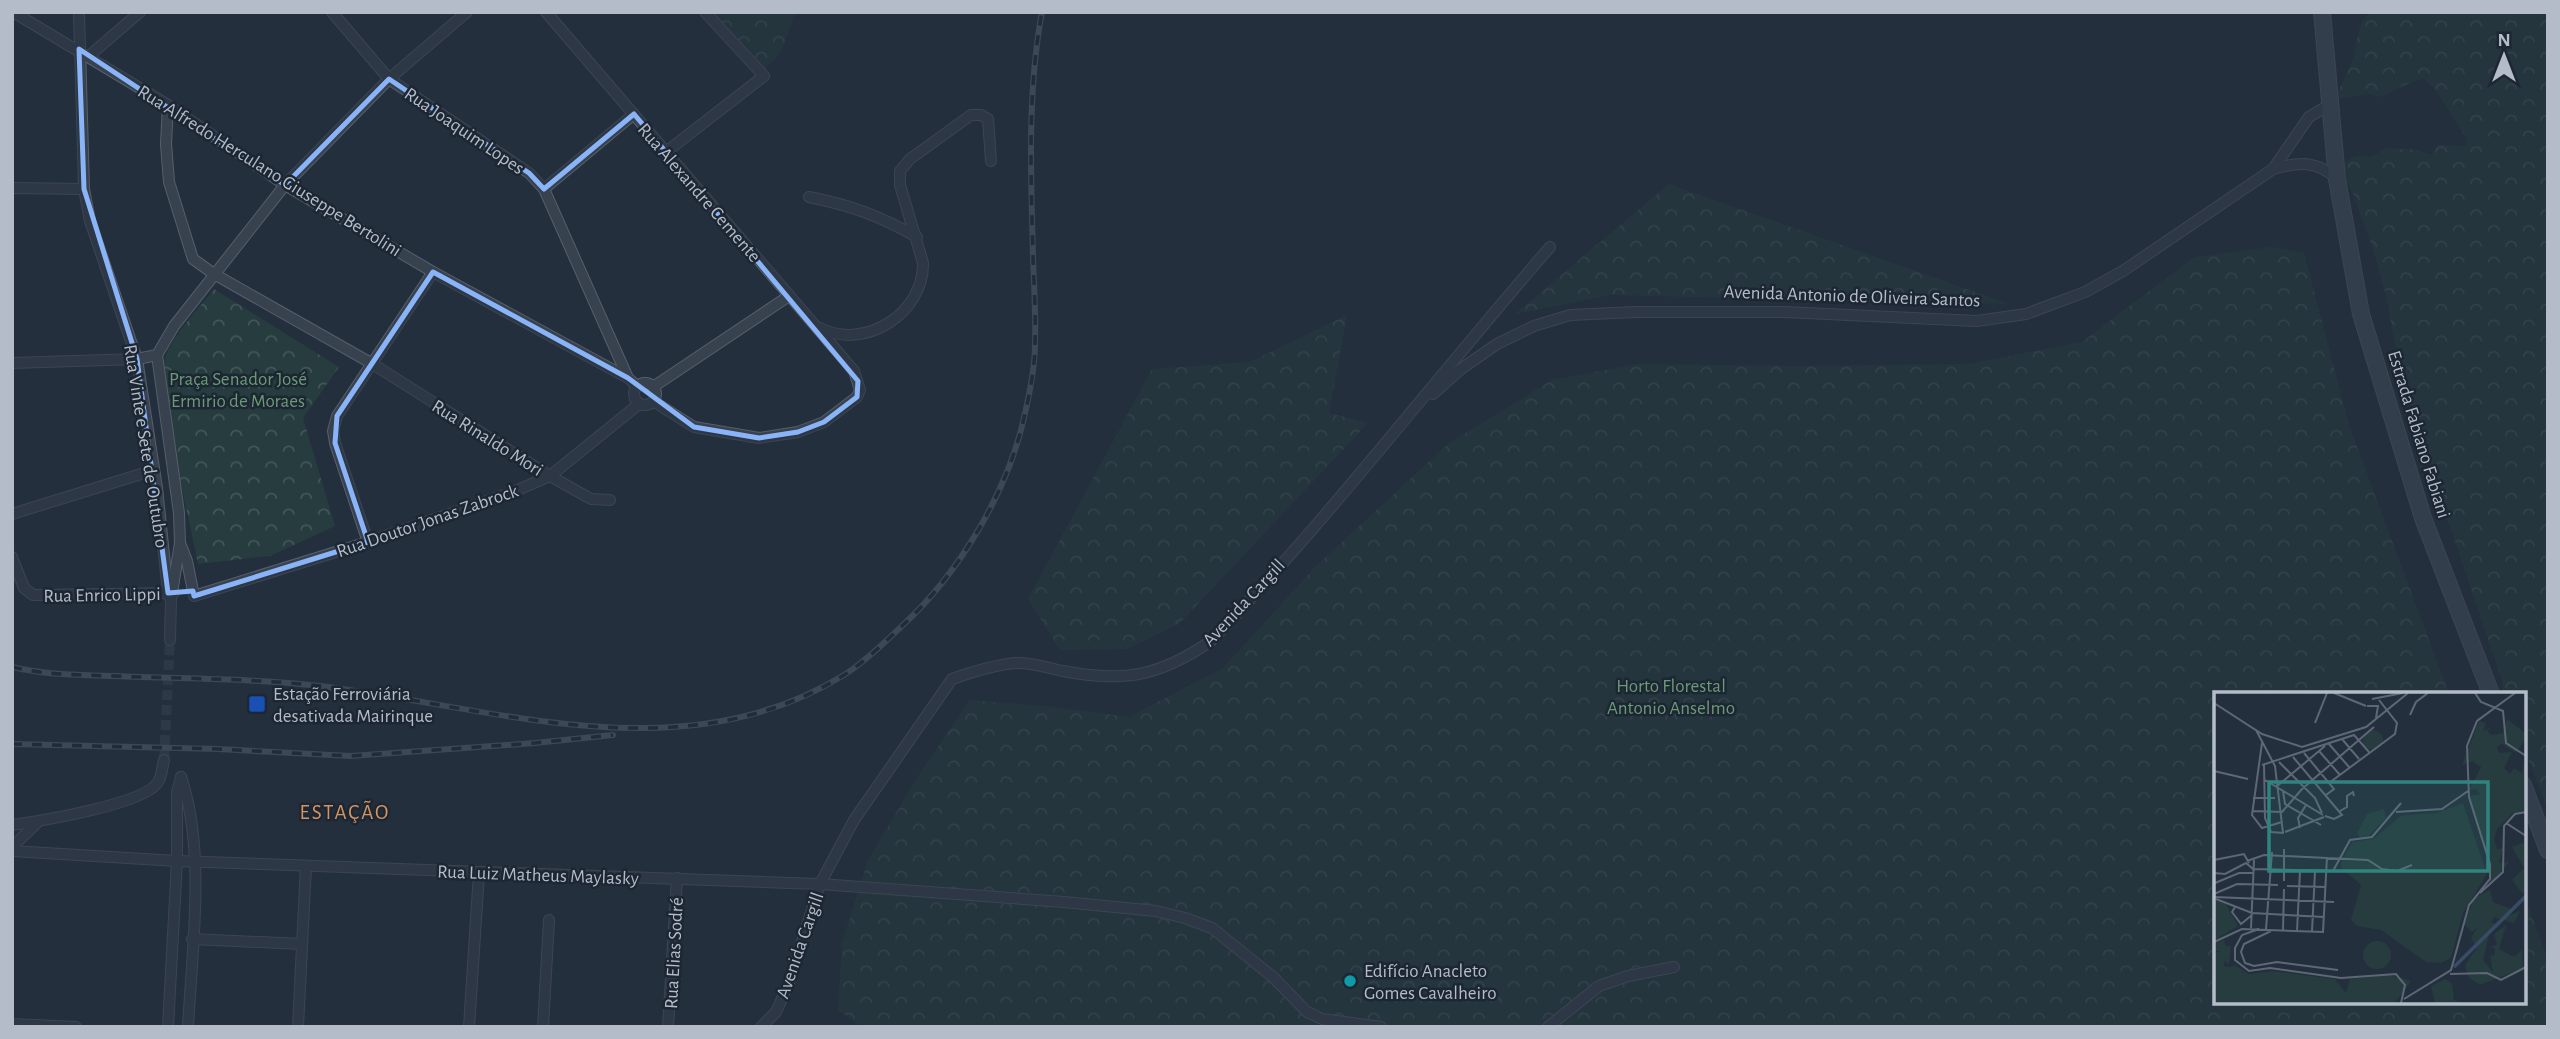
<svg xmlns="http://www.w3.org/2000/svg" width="2560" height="1039" viewBox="0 0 2560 1039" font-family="'Alegreya Sans',sans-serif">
<defs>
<pattern id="forest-crowns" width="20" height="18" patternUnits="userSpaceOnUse" patternTransform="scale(1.75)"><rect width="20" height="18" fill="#263c3f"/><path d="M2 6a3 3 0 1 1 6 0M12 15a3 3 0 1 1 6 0" fill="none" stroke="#435659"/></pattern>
</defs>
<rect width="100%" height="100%" fill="#242f3e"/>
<g fill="url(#forest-crowns)">
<path d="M795 12 781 52 765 69 712 13Z"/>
<path d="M2369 12H2548V810L2523 746V694H2504L2501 677 2421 441 2411 405 2408 383 2394 339 2387 299 2373 249 2353 194 2338 166 2356 156 2372 157 2386 148 2418 150 2431 155 2438 145 2465 146 2468 141 2436 90 2424 79C2417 79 2387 93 2382 97L2368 94 2339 99 2336 96 2353 60 2360 26Z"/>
<path d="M1669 184 2009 304 1610 295 1515 314Z"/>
<path d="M2272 247 2304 253 2350 428 2449 694H2215V1002H2523V893L2547 957 2548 1027H862L838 1010 842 943 868 860 916 779 970 700 1054 707 1129 717 1223 668 1315 567 1448 444 1552 380 1638 364 1791 366 1969 364 2082 342 2194 257Z"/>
<path d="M214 289 339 367 303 418 335 526 270 556 198 564C191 529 156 379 166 355 175 333 199 308 214 289Z"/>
<path d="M1347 315 1329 413 1368 423 1180 623 1128 649 1060 650 1028 599 1152 369 1250 362Z"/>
</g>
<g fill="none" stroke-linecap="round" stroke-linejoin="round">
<path stroke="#3a4453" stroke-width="10" stroke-dasharray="10 5" stroke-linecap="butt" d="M164 760 170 640"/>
<g stroke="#565f6c" stroke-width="12">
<g id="street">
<path d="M13 12 168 105 285 185 433 272 628 378 637 386"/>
<path d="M79 12 84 189 90 221 137 359 157 488 168 593 171 599"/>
<path d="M332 12 389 79 529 173 544 189 628 378"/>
<path d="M546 12 854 371 860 390 857 397 824 422 798 432 759 438 694 427 653 401"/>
<path d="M89 56 140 12"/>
<path d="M168 105 166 144 169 182 193 259 214 274 371 363 550 476 591 499 610 500"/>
<path d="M666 152 764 76 705 12"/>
<path d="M2273 169C2298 162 2317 160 2337 179"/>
<path d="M12 188 84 189"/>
<path d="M544 189 634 114"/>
<path d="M809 197C850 205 880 216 917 237"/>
<path d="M820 328C865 351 924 313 923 263L900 185V171L910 159 971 115H981L988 119 991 161"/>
<path d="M157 355 179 513 180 543 171 599 170 640"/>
<path d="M12 363 137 359 157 355 174 326 285 185 389 79 467 12"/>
<circle cx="645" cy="394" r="11"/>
<path d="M653 387 789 296"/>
<path d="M1433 394 1461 369 1497 344 1534 326 1570 315 1635 312H1784L1977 321 2026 314 2085 292 2123 271 2273 169 2309 117 2329 105"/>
<path d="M12 514 154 470"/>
<path d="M368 542 335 443 333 431 337 416 433 272"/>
<path d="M180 543 187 561 194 596 368 542 513 492 550 476 639 404"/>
<path d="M12 557 24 588 33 595 174 593"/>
<path d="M181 777C206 850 192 950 188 1027"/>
<path d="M12 825C40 821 146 804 158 782 162 776 162 767 164 760"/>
<path d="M12 847 37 823"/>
<path d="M12 851 177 861 820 884 1064 902 1156 911 1185 918 1212 928 1273 977 1307 1012 1322 1019 1381 1027"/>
<path d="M192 939 302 944"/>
<path d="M12 1024 76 1027"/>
<path d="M168 1027 177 861V792L181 777"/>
<path d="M298 1027 306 866"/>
<path d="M469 1027 479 873"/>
<path d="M543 1027 549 920"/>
<path d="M668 1027 677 878"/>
<path d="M761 1027 776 1012 789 983 820 884 854 820 952 679C972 672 994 665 1015 663 1032 662 1047 668 1063 671 1124 683 1160 676 1211 641 1331 516 1436 378 1550 247"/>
<path d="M1548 1027 1599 986 1628 976 1674 967"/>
</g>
</g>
<g stroke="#565f6c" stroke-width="18">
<g id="secondary">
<path d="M2322 12 2337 179 2361 314 2423 518 2491 694"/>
<path d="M2523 785 2548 850"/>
</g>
</g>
<use href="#street" stroke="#38414e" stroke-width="10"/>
<use href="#secondary" stroke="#465061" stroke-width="16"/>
<g stroke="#5a6575" stroke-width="6">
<g id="rail">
<path d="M12 667C46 675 80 675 115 676 183 679 252 678 320 686 494 707 682 775 844 675 866 661 886 641 904 624 959 573 1006 494 1023 422 1029 397 1035 369 1035 344 1036 315 1034 286 1033 257 1031 176 1027 92 1042 12"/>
<path d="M12 744 218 749 351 756 535 743 613 735"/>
</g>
</g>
<use href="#rail" stroke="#1d2633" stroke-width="3.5" stroke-dasharray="10" stroke-linecap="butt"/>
</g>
<path d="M0 0H2560V1039H0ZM79 49 285 185 389 79 529 173 544 189 634 114 858 381 857 397 824 422 798 432 759 438 694 427 628 378 433 272 337 416 335 443 368 542 194 596 193 591 168 593 137 359 84 189Z" fill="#242f3e" fill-opacity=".55" fill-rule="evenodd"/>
<path fill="none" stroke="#8ab4f8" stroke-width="5" stroke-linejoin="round" d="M79 49 285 185 389 79 529 173 544 189 634 114 858 381 857 397 824 422 798 432 759 438 694 427 628 378 433 272 337 416 335 443 368 542 194 596 193 591 168 593 137 359 84 189Z"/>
<rect fill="#1a4fb4" stroke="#1d2633" stroke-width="2.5" x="248" y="695" width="18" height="18" rx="3.5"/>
<circle fill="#0f9aa8" stroke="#1d2633" stroke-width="2.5" cx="1350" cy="981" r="7"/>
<g text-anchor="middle" stroke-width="5" stroke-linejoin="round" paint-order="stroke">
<g font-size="19" fill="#b4bcc9" stroke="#1d2633">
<text transform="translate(465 130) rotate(34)" y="7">Rua Joaquim Lopes</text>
<text transform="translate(270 170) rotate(32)" y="7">Rua Alfredo Herculano Giuseppe Bertolini</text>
<text transform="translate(700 192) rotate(49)" y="7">Rua Alexandre Cemente</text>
<text transform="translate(1852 295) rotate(2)" y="7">Avenida Antonio de Oliveira Santos</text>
<text transform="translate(2420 434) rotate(73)" y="7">Estrada Fabiano Fabiani</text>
<text transform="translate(488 437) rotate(32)" y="7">Rua Rinaldo Mori</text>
<text transform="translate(147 446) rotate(81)" y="7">Rua Vinte e Sete de Outubro</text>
<text transform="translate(427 520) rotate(-19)" y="7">Rua Doutor Jonas Zabrock</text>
<text transform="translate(102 594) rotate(-1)" y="7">Rua Enrico Lippi</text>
<text transform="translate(1243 602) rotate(-47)" y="7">Avenida Cargill</text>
<text transform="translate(538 874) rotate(2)" y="7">Rua Luiz Matheus Maylasky</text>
<text transform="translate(799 945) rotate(-71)" y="7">Avenida Cargill</text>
<text transform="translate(673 953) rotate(-87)" y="7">Rua Elias Sodré</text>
</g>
<g font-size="19" fill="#6b9a76" stroke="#1d2633">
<text x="238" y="385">Praça Senador José<tspan x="238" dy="22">Ermirio de Moraes</tspan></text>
<text x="1671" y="692">Horto Florestal<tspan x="1671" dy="22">Antonio Anselmo</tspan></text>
</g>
<g font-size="19" fill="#b4bcc9" stroke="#1d2633" text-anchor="start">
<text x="273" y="700">Estação Ferroviária<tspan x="273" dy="22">desativada Mairinque</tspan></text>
<text x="1364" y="977">Edifício Anacleto<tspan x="1364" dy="22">Gomes Cavalheiro</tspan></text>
</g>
<g font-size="21" letter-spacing="2" fill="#d59563" stroke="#1d2633">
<text x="345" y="819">ESTAÇÃO</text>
</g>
</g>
<g transform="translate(2214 692)">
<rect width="312" height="312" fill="#242f3e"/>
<path d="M293 27 311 41V47L302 61 288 52 283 55 285 61 298 60 290 76 296 82 300 76 308 81 311 67V119L299 121 283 137 280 147 283 157 289 156 285 171 295 170 275 195 277 171 255 104 266 102 262 97 255 98 267 75 258 69 248 73 265 29 272 31 269 39 278 35 273 39 278 43 289 41ZM149 48a10 10 0 1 1 20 0a10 10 0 1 1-20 0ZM249 111 273 182 249 221 237 266 227 271 212 270 167 238 143 234 137 228 147 193 127 176V171L138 150 159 147 188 123 223 121ZM170 117 172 126 156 143 146 146 143 141 153 122ZM311 150V201H308L298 188 310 176 298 155ZM276 198 279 210 297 217 294 224 306 219 300 231 280 225 277 230 286 234 276 239 269 268 279 280 276 263 280 264 281 257 276 255 283 253 280 242 292 233 285 257 300 265 308 258 309 276 266 293 255 286 251 273 263 256 257 246 263 236 258 240 250 232 260 206ZM10 248 12 254H17L15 273 11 269 10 274 16 275 21 273 35 282 58 279 121 287 132 301 136 287 175 283 197 289 181 311H0V262L6 259H0V251ZM231 287 238 291 240 308 247 311H221L217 294Z" fill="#263c3f"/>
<path d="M0 208 12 212 24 234 1 248Z" fill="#263c3f"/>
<path d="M149 263a14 14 0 1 1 28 0a14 14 0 1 1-28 0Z" fill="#263c3f"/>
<path fill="none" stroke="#394c67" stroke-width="3.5" d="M240 275 312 204"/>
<path fill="none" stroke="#5e6776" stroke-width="2" d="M120 1 152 14M261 1 267 10 289 19 292 51 312 64M158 7 189 1M0 11 48 42 88 55 152 35 194 1M153 14H164L162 26M196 23 202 10 214 1M101 31 113 1M42 38 61 74 69 141M128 47 145 67M48 51 38 123 48 136 68 130M115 52 135 75M105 59 126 83M90 61 120 97 112 103M79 65 128 123 120 127 111 124M65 70 101 106 108 121M48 73 140 43 155 60M50 73 51 126 57 140 70 141M0 79 34 87M51 88 109 123M115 91 181 42 183 31 165 8M62 95 111 54M69 99 71 112 107 133M39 106H61M38 119 68 120 88 97 160 35M126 119 133 115V104L139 100 140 104M182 120 228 117 254 99M292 131 312 144M86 136 84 126 92 113M71 140 110 125M0 168 30 162 35 171M33 169 50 163 154 168 168 177 183 179 198 173M0 181 11 182 32 171 39 177 119 179 136 148 158 145 187 111M70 189V157M1 191 25 181H39M73 194 112 195M266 201 289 180 290 134 301 122 312 120M0 202 23 192 64 193M0 205 120 210M2 207 38 221 110 225M21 215 18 220 27 232 38 223M37 236 40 168M45 237 28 243 21 256V268L35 279 56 276 127 286 182 282 191 293 187 311M52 237 58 160M69 238 70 197M57 239 30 252 27 260 31 271 40 274 63 270 124 278M83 239 86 179M98 239 101 180M0 250 28 237 109 240 113 165M236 282 273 281 287 288 312 275M190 307 237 278 255 213 276 187V172L255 105 253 54 263 29 301 1"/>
<path fill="#308480" fill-opacity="0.15" stroke="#308480" stroke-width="3.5" d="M55 90H274V179H55Z"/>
<rect width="312" height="312" fill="none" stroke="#b4bcc9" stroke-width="3.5"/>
</g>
<rect width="2560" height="1039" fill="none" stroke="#b4bcc9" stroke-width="28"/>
<g transform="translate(2504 56)" stroke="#1d2633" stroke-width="5" paint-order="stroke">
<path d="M0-5L12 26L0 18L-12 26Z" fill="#b4bcc9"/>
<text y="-10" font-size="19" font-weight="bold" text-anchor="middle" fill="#b4bcc9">N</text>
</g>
</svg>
